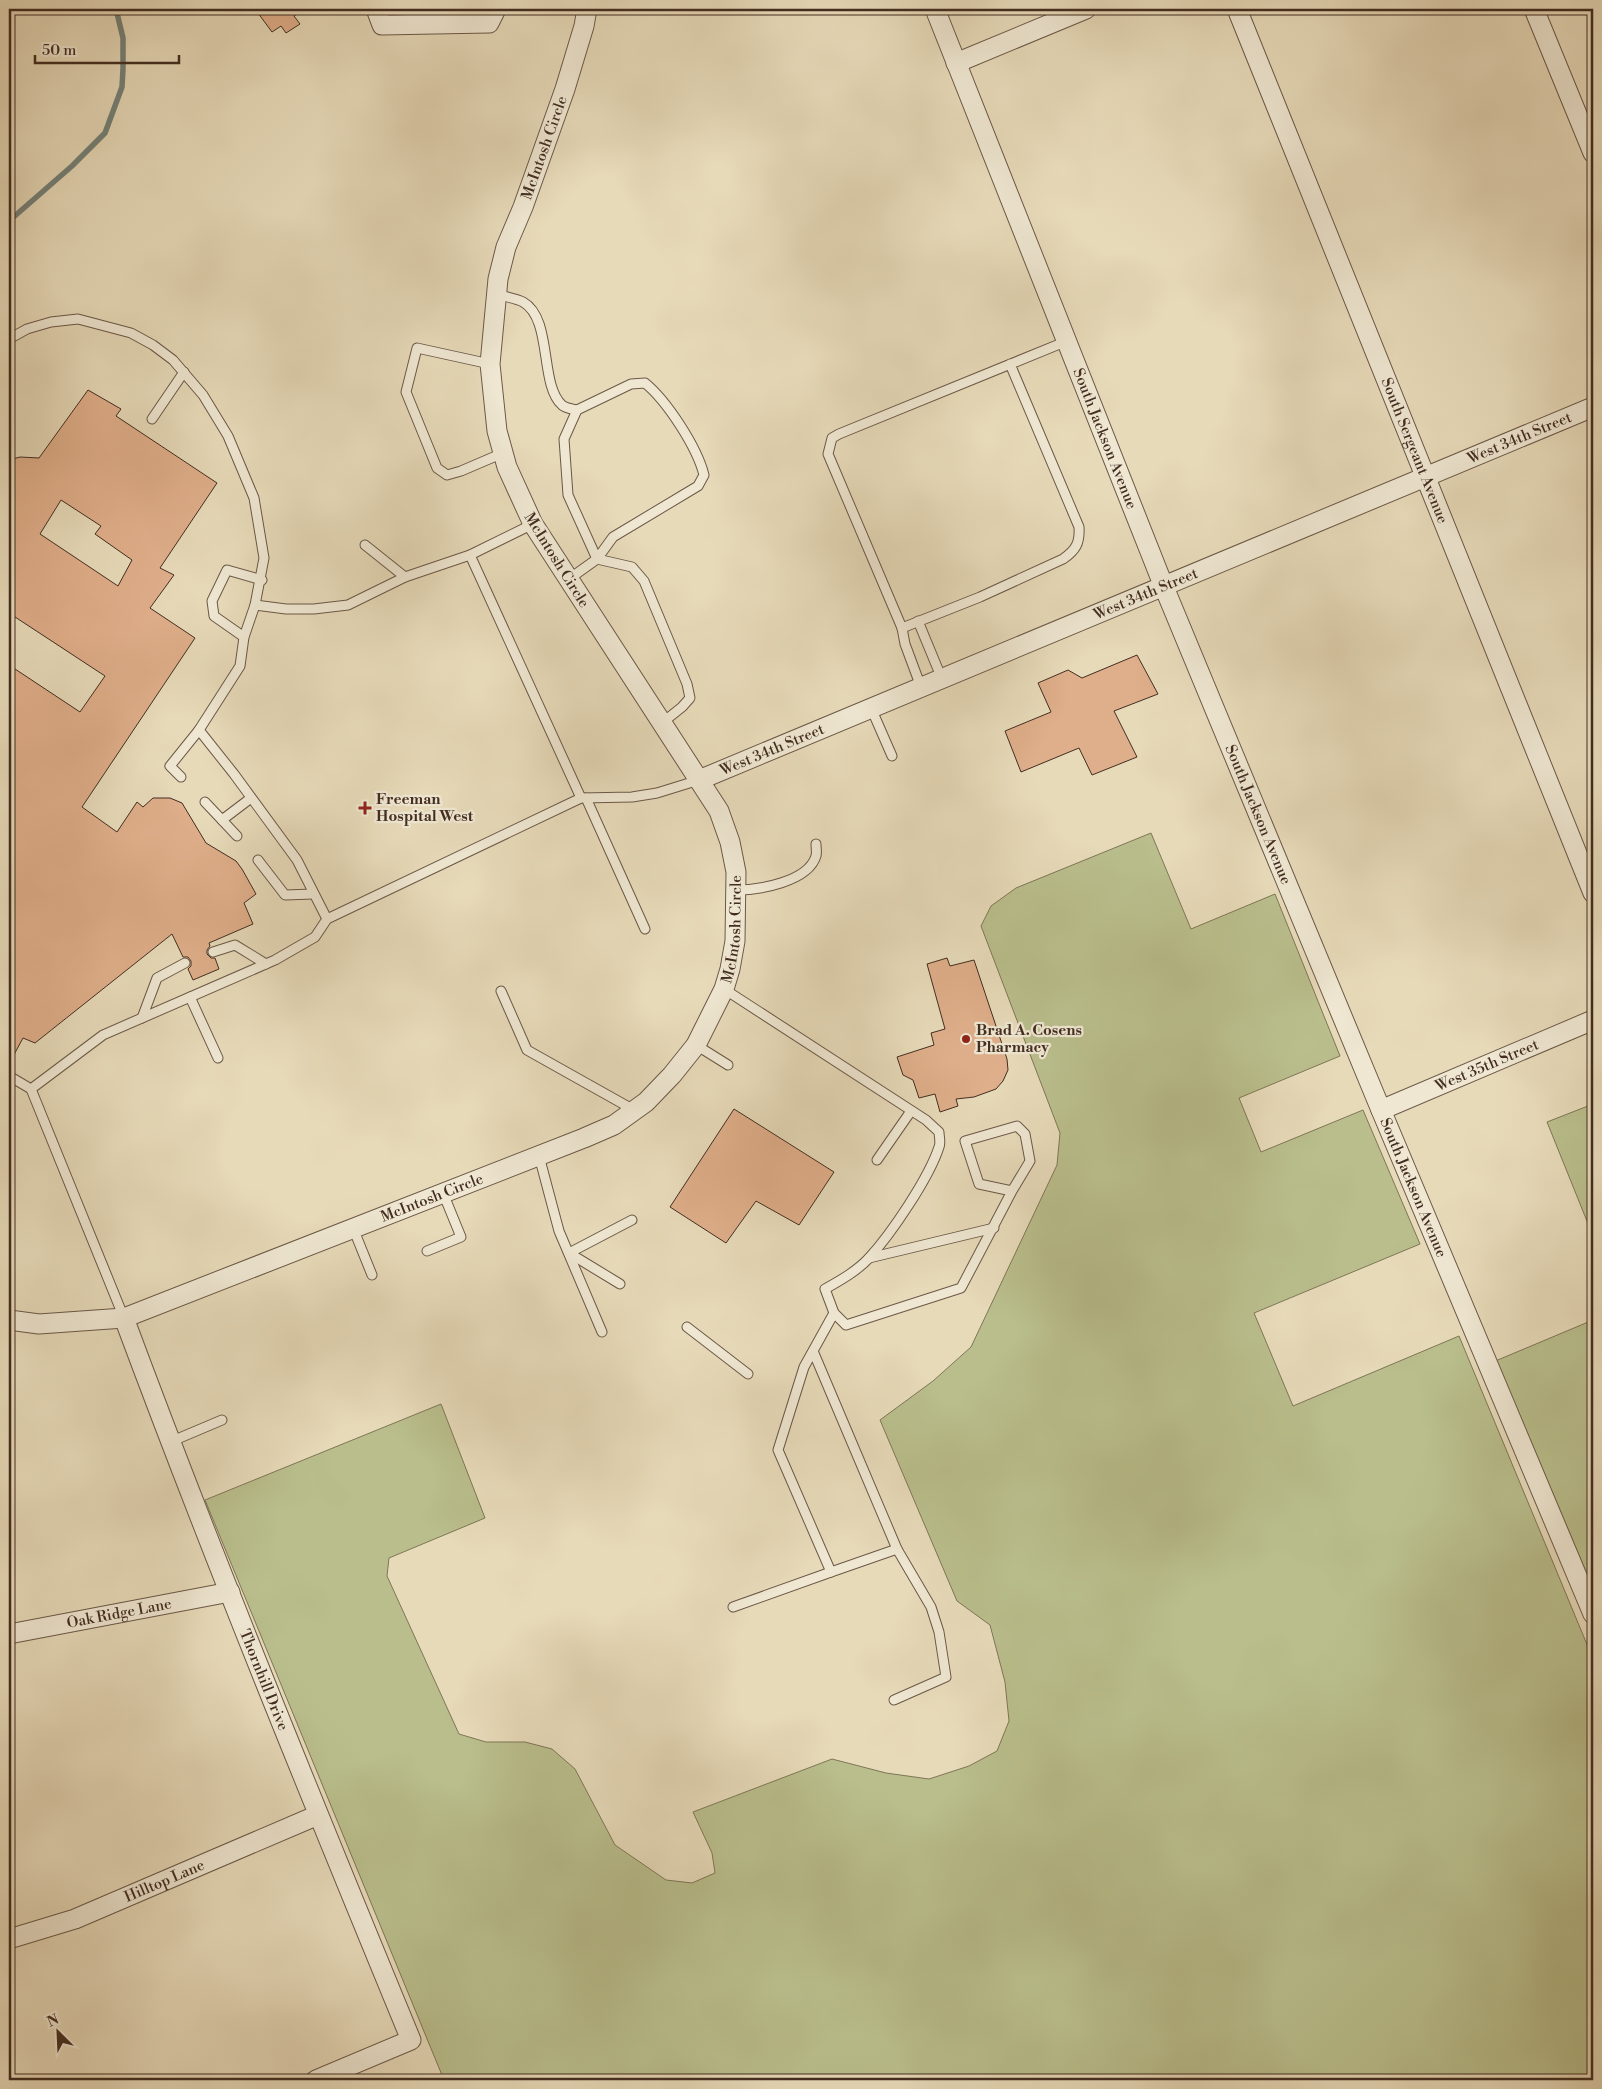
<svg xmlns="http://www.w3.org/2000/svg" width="1602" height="2089" viewBox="0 0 1602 2089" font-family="'Libre Bodoni',serif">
<rect width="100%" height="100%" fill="#e7dab9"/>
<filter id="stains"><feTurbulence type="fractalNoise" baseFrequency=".004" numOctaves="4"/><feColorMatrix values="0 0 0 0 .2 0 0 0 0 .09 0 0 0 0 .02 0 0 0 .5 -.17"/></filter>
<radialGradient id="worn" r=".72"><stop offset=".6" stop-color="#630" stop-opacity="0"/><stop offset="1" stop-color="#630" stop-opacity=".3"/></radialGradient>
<g fill="#b9be8c" stroke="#7e7656">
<path d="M1151 833 1191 929 1275 894 1340 1056 1239 1098 1261 1152 1363 1110 1420 1244 1254 1313 1293 1406 1459 1336 1593 1659V2080H444L205 1500 441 1404 485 1518 389 1558 387 1576 459 1734 486 1742H525L552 1749 575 1769 615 1845 666 1880 692 1883 715 1873 712 1853 693 1812 832 1759 886 1773 929 1779 969 1766 997 1751 1009 1721 1005 1682 990 1625 957 1601 880 1420 933 1381 971 1347 1057 1165 1060 1133 981 926 991 906 1016 888Z"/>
<path d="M1593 1104V1236L1547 1122Z"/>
<path d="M1593 1320V1594L1493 1362Z"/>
</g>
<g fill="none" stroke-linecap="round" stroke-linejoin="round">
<path stroke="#75827a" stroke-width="5.5" d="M9 221 72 166 105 133 122 87 123 69V38L116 9"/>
</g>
<g fill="#dfae8a" stroke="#422d21" fill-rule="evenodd">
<path d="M255 9H304L294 16 300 24 286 33 281 26 272 32Z"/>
<path d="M88 390 121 409 116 416 217 483 160 568 174 575 150 608 195 638 82 807 117 832 137 802 143 807 153 798H170L182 803 206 843 236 861 242 869 256 894 244 903 253 924 209 943 210 946 207 950V954L211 958H215L219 969 193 980 188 969 191 966V961L188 957H183L172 934 35 1043 23 1038 9 1064V665L80 712 105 676 9 613V460L20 457 39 458ZM61 500 101 526 95 534 132 560 118 586 40 534Z"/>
<path d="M1137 655 1158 694 1114 711 1137 757 1092 775 1079 748 1021 772 1005 731 1051 712 1038 683 1068 670 1082 678Z"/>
<path d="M947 958 950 966 974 960 1007 1059 1008 1070 1003 1081 996 1089 974 1097 956 1099 958 1106 940 1112 935 1094 919 1098 913 1080 903 1075 897 1057 934 1045 931 1033 945 1029 927 964Z"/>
<path d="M734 1109 834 1172 799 1225 756 1201 726 1243 670 1207Z"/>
</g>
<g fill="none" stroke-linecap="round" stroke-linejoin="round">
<g stroke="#6b5847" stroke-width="11">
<g id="lane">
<path d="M497 294C505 297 516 298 523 302 553 319 539 384 562 405 565 408 572 409 577 410"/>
<path d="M9 339 27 329 51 322 78 319 131 333 153 345 173 360 203 395 228 436 254 498 264 558 255 605 244 637 240 666 199 730 234 774 297 860 327 919"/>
<path d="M490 364 417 348 406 392 437 468 447 475 461 471 503 453"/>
<path d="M1010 364 1079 527C1080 543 1076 550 1063 559L980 597 902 628 828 454 832 438 839 434 1067 341"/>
<path d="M645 383C667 401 697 447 704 475L698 486 613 537 597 559 568 495 564 439 577 410 631 384Z"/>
<path d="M152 419 184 372"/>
<path d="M365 545 405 577"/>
<path d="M470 555 581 798"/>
<path d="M569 579 597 559 632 567 644 581 687 684 690 698 682 707 662 723"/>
<path d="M255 605 286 609H314L348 605 405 577 470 555 533 524"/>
<path d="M918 621 942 679"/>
<path d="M902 628 905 644 921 687"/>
<path d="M244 637 214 616 212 601 227 570 262 580"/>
<path d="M871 708 892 756"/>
<path d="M181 777 170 766 199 730"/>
<path d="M586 798 645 929"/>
<path d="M205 802 222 820 251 798"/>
<path d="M222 820 237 836"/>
<path d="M258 860 285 895 313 894"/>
<path d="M736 890C759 890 808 882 816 856 817 852 816 848 816 844"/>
<path d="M213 952 235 945 266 964"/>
<path d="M724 989 926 1120 939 1132C939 1137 941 1142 939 1147 929 1178 891 1234 869 1258 857 1271 841 1280 825 1289L834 1313 846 1325 961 1288 1012 1191 1030 1161 1025 1134 1017 1126 965 1141 979 1184 1012 1191"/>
<path d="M501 991 527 1050 634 1110"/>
<path d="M190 997 218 1058"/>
<path d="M142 1018 157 978 185 963"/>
<path d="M696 1045 728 1065"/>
<path d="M9 1076 31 1089 124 1318"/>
<path d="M31 1089 103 1035 275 960 315 937 327 919 581 798 632 797 657 793 699 780"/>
<path d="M539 1156 559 1231 602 1332"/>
<path d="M877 1160 911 1111"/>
<path d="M353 1228 372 1275"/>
<path d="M427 1251 461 1237 443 1193"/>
<path d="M569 1253 632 1220"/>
<path d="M569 1253 620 1284"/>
<path d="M869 1258 994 1228"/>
<path d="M687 1327 748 1374"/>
<path d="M813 1351 897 1549 831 1572 778 1450 804 1367 834 1313"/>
<path d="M170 1442 222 1420"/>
<path d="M733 1607 831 1572"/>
<path d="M894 1700 946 1677 939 1632 931 1607 897 1549"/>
</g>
</g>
<g stroke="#6b5847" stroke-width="21">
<g id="street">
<path d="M376 9 382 25 489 23 496 9"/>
<path id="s1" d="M935 9 1164 587 1381 1110 1593 1614"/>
<path id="s2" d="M1237 9 1593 893"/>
<path d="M1534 9 1593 153"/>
<path d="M956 63 1086 9"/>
<path id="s3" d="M699 780 1593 407"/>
<path id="s4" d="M1381 1110 1593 1020"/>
<path id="s5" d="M124 1318C214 1560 312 1800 411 2040L316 2080"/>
<path id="s6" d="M9 1320 39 1324 124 1318 584 1138 614 1125 646 1102 672 1075 696 1045 724 989 730 969 735 941 736 872 730 842 719 811 533 524 507 467 497 431 490 364 498 279 506 247 523 207 565 89 584 26 587 9"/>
<path id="s7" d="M9 1634 230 1592"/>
<path id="s8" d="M9 1939 75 1919 318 1815"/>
</g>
</g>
<use href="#lane" stroke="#efe7d2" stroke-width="9"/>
<use href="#street" stroke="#efe7d2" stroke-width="19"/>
</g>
<g fill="#8f2418" stroke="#efe7d2" stroke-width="2">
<path d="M362.5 800.5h5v5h5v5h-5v5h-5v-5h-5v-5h5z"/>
<circle cx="966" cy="1039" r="5"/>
</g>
<g text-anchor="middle" stroke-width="4.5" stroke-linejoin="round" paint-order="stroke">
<g font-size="15" fill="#422d21" stroke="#efe7d2">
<text dy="5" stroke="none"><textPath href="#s6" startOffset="1736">McIntosh Circle</textPath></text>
<text dy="5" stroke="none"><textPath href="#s3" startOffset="889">West 34th Street</textPath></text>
<text dy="5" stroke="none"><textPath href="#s1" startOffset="462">South Jackson Avenue</textPath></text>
<text dy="5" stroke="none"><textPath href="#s2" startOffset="476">South Sergeant Avenue</textPath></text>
<text transform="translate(557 560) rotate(58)" y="5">McIntosh Circle</text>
<text dy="5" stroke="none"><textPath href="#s3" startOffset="484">West 34th Street</textPath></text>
<text dy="5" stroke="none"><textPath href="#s3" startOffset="79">West 34th Street</textPath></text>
<text dy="5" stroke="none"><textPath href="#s1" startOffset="868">South Jackson Avenue</textPath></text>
<text dy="5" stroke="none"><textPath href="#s6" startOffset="881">McIntosh Circle</textPath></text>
<text dy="5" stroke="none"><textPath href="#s4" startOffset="115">West 35th Street</textPath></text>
<text dy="5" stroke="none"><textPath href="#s1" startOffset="1272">South Jackson Avenue</textPath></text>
<text dy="5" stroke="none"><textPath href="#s6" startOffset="446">McIntosh Circle</textPath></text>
<text dy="5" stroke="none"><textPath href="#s7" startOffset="112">Oak Ridge Lane</textPath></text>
<text dy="5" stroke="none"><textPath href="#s5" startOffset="388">Thornhill Drive</textPath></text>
<text dy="5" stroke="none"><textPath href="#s8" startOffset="166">Hilltop Lane</textPath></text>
</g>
<g font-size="15" font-weight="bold" fill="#422d21" stroke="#efe7d2" text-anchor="start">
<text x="376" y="804">Freeman<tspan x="376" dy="17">Hospital West</tspan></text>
<text x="976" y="1035">Brad A. Cosens<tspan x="976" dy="17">Pharmacy</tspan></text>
</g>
</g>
<rect width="1602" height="2089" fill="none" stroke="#e7dab9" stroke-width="30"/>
<rect x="10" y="10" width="1582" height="2069" fill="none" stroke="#422d21" stroke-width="2.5"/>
<rect x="15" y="15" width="1572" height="2059" fill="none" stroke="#422d21"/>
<g transform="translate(58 2032) rotate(336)" stroke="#efe7d2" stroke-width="4" paint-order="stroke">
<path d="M0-4L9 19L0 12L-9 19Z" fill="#422d21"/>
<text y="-8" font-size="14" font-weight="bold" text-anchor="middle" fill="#422d21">N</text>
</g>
<path d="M35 55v8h144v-8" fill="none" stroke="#422d21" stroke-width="2.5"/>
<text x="42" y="55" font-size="15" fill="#422d21" stroke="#efe7d2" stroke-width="4" paint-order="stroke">50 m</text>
<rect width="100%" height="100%" filter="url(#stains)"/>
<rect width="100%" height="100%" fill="url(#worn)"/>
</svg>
